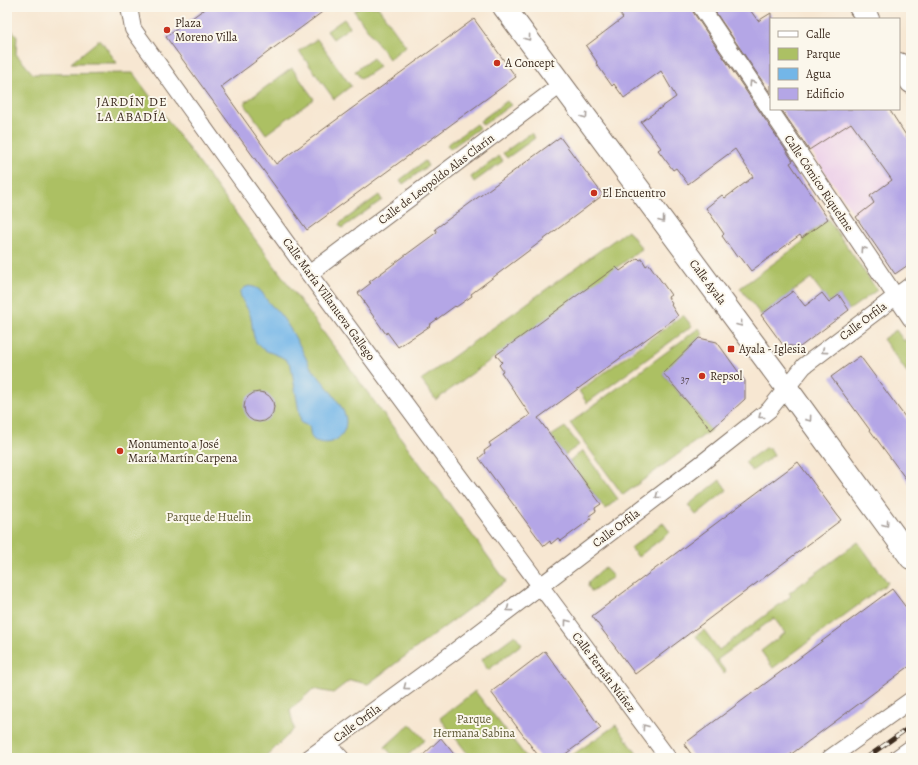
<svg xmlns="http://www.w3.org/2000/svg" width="918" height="765" viewBox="0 0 918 765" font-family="Alegreya,serif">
<rect width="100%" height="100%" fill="#fbf7ec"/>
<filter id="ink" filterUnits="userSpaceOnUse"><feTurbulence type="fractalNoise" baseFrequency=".025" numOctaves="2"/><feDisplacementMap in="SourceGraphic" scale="8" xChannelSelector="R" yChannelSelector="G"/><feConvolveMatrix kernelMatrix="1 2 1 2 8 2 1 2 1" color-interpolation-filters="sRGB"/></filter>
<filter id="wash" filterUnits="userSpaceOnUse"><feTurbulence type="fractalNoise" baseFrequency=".012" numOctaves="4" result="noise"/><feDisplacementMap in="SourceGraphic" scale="16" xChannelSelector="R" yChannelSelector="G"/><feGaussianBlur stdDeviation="0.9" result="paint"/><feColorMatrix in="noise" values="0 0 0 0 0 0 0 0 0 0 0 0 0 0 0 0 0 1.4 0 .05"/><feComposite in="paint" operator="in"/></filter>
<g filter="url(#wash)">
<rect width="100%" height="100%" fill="#f7e7d2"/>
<path fill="#edd1e9" d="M782 109 851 123 892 180 870 196 874 203 856 217Z"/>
<g fill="#acc064" stroke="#747541">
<path d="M360 7H378L406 46 389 59 354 11Z"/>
<path d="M344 19 350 27 333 39 327 31Z"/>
<path d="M7 24 17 36 16 54 33 74 133 73 506 581 368 684 350 680 333 693 313 689 290 710 294 729 265 758H7Z"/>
<path d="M100 39 117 63H71Z"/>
<path d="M317 39 351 86 334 99 299 51Z"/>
<path d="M373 58 379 67 361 79 355 71Z"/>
<path d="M292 68 314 99 266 134 244 103Z"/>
<path d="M507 101 511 105 483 125 480 121Z"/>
<path d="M476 124 479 128 450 149 447 145Z"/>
<path d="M531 133 535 138 507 158 503 153Z"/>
<path d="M499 156 503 161 474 182 471 177Z"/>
<path d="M425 161 428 166 403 184 400 180Z"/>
<path d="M379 195 382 200 342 228 339 224Z"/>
<path d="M828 219 877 290 849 310 839 295 829 302 811 278 761 315 740 288 804 241 803 239Z"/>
<path d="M628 230 642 249 436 400 421 380Z"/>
<path d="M683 315 692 326 587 403 579 391Z"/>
<path d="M699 328 703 334 663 374 711 430 623 495 570 423Z"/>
<path d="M896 330 904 341 909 337 911 340V378L883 339Z"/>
<path d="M565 427 579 445 565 455 551 436Z"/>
<path d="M765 448H770L774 455 752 471 745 462Z"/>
<path d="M583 451 618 499 605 509 569 461Z"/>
<path d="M720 480 727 490 696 515 688 505Z"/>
<path d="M663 523 670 532 638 557 631 548Z"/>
<path d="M858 542 888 583 773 668 761 651 785 633 774 618 717 660 726 672 724 674 696 636 704 630 719 650 791 596 789 593Z"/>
<path d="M605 567 613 577 592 592 588 586 589 581Z"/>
<path d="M515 635 522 644 488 670 481 660Z"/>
<path d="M475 691 527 758H471L440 718Z"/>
<path d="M410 724 425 740 405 758H395L385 747Z"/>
<path d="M616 725 640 758H568Z"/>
</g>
<path fill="#73b6e8" stroke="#577083" d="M249 286C264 288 262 296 271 305 273 308 273 306 275 309 281 314 292 331 296 339 301 347 305 357 310 366 319 378 346 406 346 421 346 436 333 446 319 442 317 442 313 440 312 438 310 435 310 429 309 426L301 423 291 366C285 354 270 355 260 347 250 338 254 323 249 312 246 305 241 301 240 292L244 288Z"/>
<g id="blocks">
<g fill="#b4a6e6">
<path d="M207 7H329L221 87 276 164 474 19 516 77 307 230 166 37Z"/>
<path d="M615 7H692L693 12 793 161 790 163 828 219 802 238 800 235 751 271 739 255 737 257 722 236 724 234 706 208 722 195 725 198 753 177 735 149 688 184 676 168 673 170 658 150 661 148 641 122 676 97 661 71 624 98 614 84 612 86 596 63 597 62 586 46 623 18Z"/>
<path d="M712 7H748L758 21 771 13V94Z"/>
<path d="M781 109H889L911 143V263L895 274 856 217 874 203 870 196 892 180 851 123 809 150Z"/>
<path d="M560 137 603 195 471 294 472 296 456 307 455 306 429 325 430 326 398 347 387 332 386 334 364 303 365 302 358 293 371 283 369 282 437 232 435 229Z"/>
<path d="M638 258 640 260 642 259 646 266 649 264 671 295 668 297 672 304 671 305 678 316 538 418 601 504 595 508 596 511 589 516 591 519 561 541 558 538 551 544 550 541 544 546 479 458 485 453 484 451 491 446 489 443 530 415 501 372 503 371 499 365 502 362 496 355 616 267 620 271Z"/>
<path d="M793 291 805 306 822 293 829 302 839 295 849 310 800 347 783 345 761 315Z"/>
<path d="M699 338 717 342 745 381V399L711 430 663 373Z"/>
<path d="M860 356 911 425V486L831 377Z"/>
<circle cx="259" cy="407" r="15"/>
<path d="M798 462 841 520 635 674 592 616Z"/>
<path d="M892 589 911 614V665L786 758H694L684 744Z"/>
<path d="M545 651 601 728 560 758H540L491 692Z"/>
<path d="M441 738 457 758H420Z"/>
</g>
</g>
</g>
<g filter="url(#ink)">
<use href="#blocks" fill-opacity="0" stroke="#7d6c5d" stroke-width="1"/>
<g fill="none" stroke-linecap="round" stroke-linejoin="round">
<g stroke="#7d6c5d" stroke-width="18">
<g id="minor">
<path d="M129 7 133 29 309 274 668 758"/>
<path d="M701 7 911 319"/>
<path d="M309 274 562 84"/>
<path d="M328 744 341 758"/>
<path d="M309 758 451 654 702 463 769 410 804 366 911 285"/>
<path d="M830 758 911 700"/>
<path d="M897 758 911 748"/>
</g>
</g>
<g stroke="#7d6c5d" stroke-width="24">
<path id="secondary" d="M504 7 786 387 911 558"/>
</g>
<g stroke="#7d6c5d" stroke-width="24">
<g id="primary">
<path d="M860 7 868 19"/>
<path d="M899 64 911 82"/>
</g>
</g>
<use href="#minor" stroke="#fff" stroke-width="16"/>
<use href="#secondary" stroke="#fff" stroke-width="22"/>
<use href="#primary" stroke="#fff" stroke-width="22"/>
<g stroke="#3b2a1e" stroke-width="4.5">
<path id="rail" d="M866 758 911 726"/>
</g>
<use href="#rail" stroke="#fbf7ec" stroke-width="3" stroke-dasharray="9" stroke-linecap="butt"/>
</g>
<defs><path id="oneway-chevron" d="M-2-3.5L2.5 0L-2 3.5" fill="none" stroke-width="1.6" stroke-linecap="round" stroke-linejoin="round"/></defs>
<g stroke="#a79f9a">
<use href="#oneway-chevron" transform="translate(528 38) rotate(53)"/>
<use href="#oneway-chevron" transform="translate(752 83) rotate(-124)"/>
<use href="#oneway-chevron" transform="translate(585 116) rotate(53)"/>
<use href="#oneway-chevron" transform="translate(662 220) rotate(53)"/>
<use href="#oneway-chevron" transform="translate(863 249) rotate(-124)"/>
<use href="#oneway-chevron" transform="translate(740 324) rotate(53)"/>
<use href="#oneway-chevron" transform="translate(824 351) rotate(143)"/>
<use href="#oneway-chevron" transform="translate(761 416) rotate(141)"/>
<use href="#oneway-chevron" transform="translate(809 419) rotate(54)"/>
<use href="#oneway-chevron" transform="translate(658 496) rotate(143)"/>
<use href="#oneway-chevron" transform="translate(886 524) rotate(54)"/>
<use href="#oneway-chevron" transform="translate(509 609) rotate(143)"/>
<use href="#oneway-chevron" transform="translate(567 622) rotate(-127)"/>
<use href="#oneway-chevron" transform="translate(406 687) rotate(143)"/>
<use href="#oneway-chevron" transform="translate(645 727) rotate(-126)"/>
</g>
</g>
<g fill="#c8321e" stroke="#fbf7ec" stroke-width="1.5">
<circle cx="167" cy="30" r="4"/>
<circle cx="497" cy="63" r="4"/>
<circle cx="594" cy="193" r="4"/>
<rect x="727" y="345" width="8" height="8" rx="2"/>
<circle cx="702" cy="376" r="4"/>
<circle cx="120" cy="451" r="4"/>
</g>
<g text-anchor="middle" stroke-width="4" stroke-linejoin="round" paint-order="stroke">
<g font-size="10" fill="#594950">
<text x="685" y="383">37</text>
</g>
<g font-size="12" fill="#3b2a1e" stroke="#fbf7ec" text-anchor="start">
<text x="175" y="27">Plaza<tspan x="175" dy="14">Moreno Villa</tspan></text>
<text x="505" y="67">A Concept</text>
<text x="602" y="197">El Encuentro</text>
<text x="739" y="353">Ayala - Iglesia</text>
<text x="710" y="380">Repsol</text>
<text x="128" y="448">Monumento a José<tspan x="128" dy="14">María Martín Carpena</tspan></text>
</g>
<g font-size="12" fill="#3b2a1e" stroke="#fbf7ec">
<text transform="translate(436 179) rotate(-37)" y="4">Calle de Leopoldo Alas Clarín</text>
<text transform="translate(819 183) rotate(56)" y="4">Calle Cómico Riquelme</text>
<text transform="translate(708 282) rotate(53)" y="4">Calle Ayala</text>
<text transform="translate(329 299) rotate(54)" y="4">Calle María Villanueva Gallego</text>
<text transform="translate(863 321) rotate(-37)" y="4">Calle Orfila</text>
<text transform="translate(616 528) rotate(-37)" y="4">Calle Orfila</text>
<text transform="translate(604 672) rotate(53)" y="4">Calle Fernán Núñez</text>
<text transform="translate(357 723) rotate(-36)" y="4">Calle Orfila</text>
</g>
<g font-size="12" fill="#5d5733" stroke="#fbf7ec">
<text x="209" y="521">Parque de Huelin</text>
<text x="474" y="723">Parque<tspan x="474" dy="14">Hermana Sabina</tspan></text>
</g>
<g font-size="13" letter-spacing="1" fill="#3b2a1e" stroke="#fbf7ec">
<text x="132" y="106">JARDÍN DE<tspan x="132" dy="15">LA ABADÍA</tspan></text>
</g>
</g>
<rect width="918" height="765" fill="none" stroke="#fbf7ec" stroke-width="24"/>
<rect x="770" y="18" width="130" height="92" fill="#fbf7ec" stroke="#aea59a"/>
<rect x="778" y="31" width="20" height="6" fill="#ffffff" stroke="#aea59a"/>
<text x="806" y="38" font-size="12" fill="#3b2a1e">Calle</text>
<rect x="778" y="48" width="20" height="12" fill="#acc064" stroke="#aea59a"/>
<text x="806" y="58" font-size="12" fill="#3b2a1e">Parque</text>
<rect x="778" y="68" width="20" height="12" fill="#73b6e8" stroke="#aea59a"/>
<text x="806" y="78" font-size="12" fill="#3b2a1e">Agua</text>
<rect x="778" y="88" width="20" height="12" fill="#b4a6e6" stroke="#aea59a"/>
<text x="806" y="98" font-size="12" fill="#3b2a1e">Edificio</text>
</svg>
